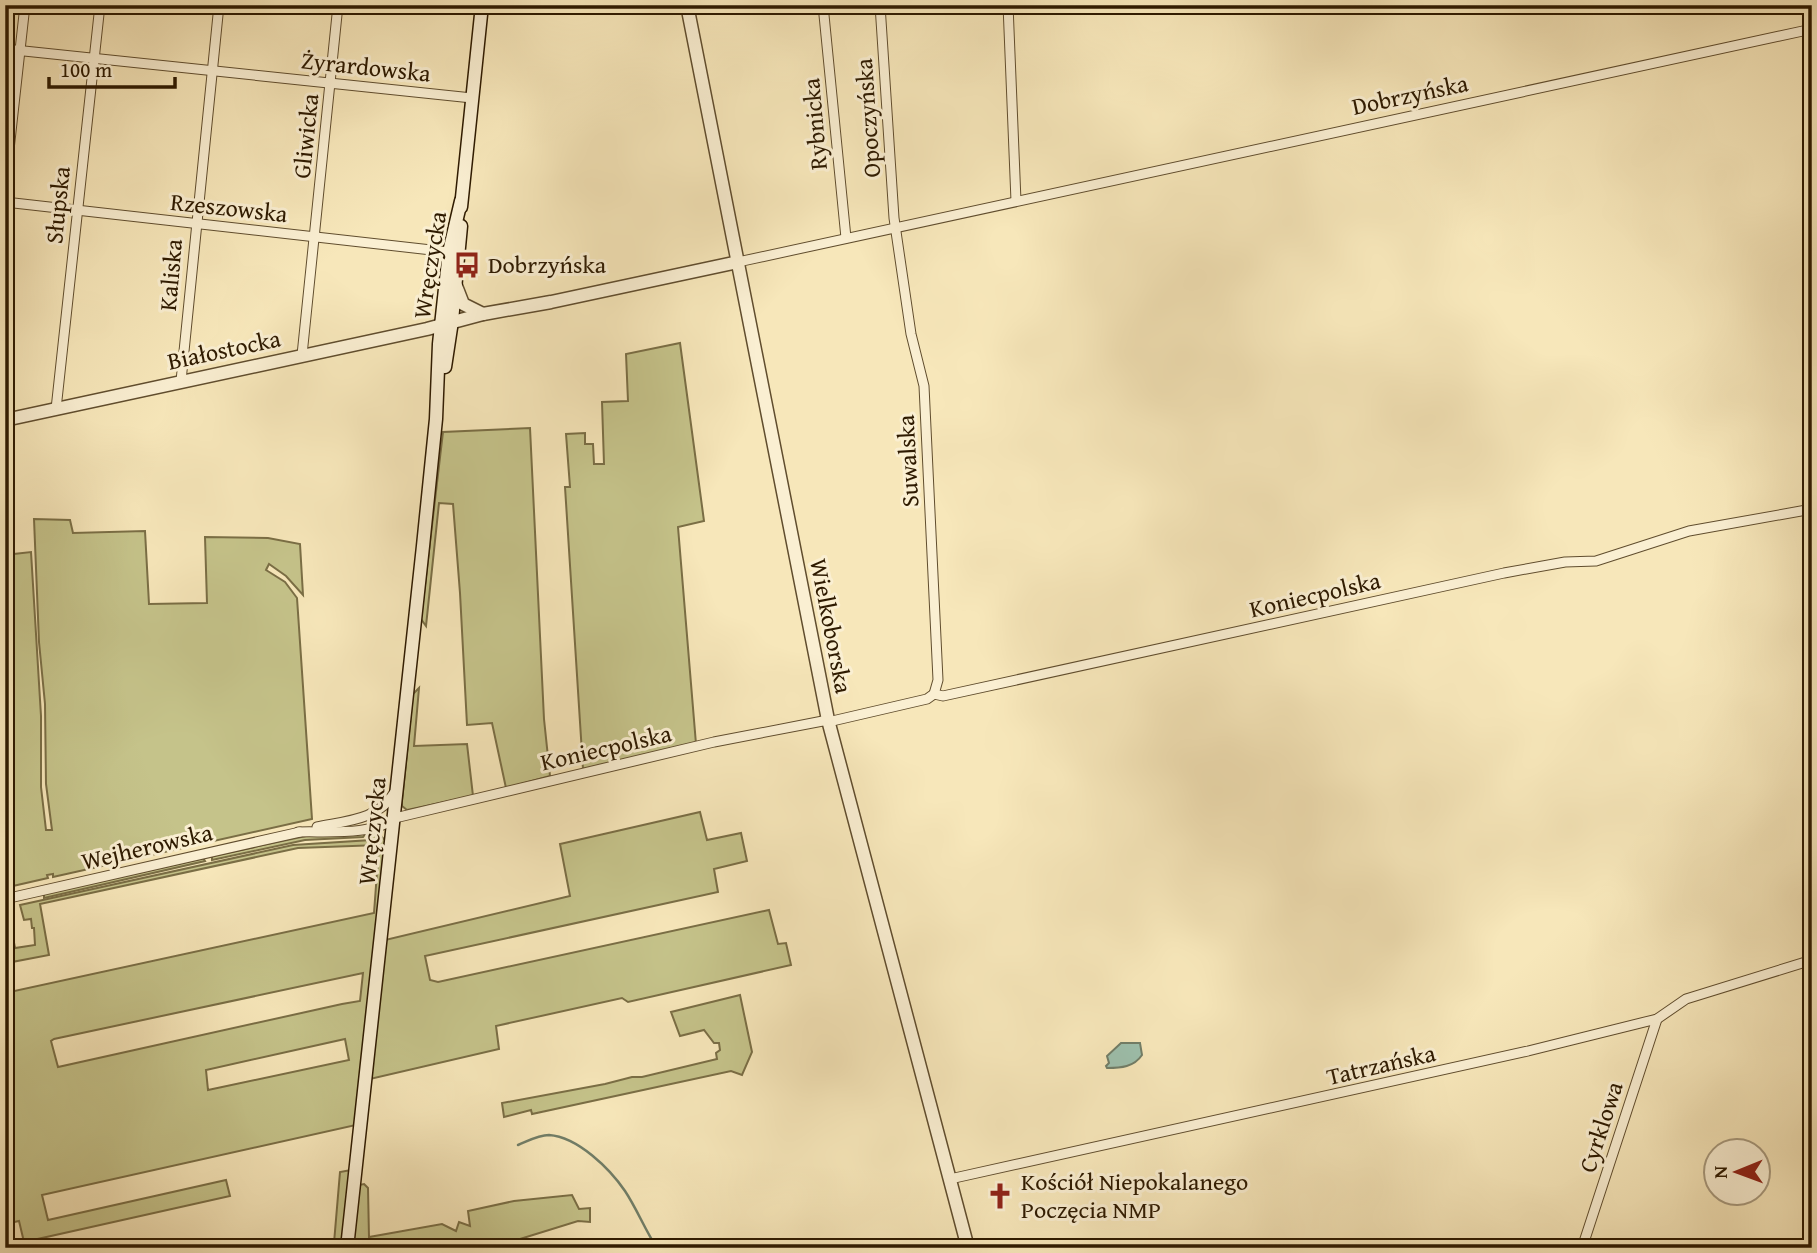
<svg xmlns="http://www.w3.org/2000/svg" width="1817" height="1253" viewBox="0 0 1817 1253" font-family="'Gentium Book Plus',serif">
<rect width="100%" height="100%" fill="#f7e7ba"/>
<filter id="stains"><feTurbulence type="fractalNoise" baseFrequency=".00286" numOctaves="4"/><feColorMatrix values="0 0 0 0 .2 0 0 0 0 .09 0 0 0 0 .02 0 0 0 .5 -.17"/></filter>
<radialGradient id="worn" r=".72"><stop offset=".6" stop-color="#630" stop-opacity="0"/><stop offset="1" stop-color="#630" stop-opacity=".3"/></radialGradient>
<g fill="#c5c38a" stroke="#7a6e45" stroke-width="2" fill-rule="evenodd">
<path d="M680 343 704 521 678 527 696 744 583 769 565 487H570L566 434 585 433V444H593L594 464H604L602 402 628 401 626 354Z"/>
<path d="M530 428 544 719 550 776 506 788 492 723 467 725 460 593 453 504 439 503 426 626 421 619 443 432Z"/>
<path d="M34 519 70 520 73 533 145 531 149 604 207 603 205 537 268 538 300 544 303 595 286 576 269 564 266 570 285 582 297 598 312 819 53 877V874L47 875 48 878 13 886 10 820 5 819V555L31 552 41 716V787L46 830H52L46 784 45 704 39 642Z"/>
<path d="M419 688 414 746 467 744 473 796 407 810 402 806V801L413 694Z"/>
<path d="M700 812 707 840 741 833 747 861 714 869 718 892 425 956 430 980 438 982 769 910 778 944 786 943 791 965 628 1002 622 998 496 1026 499 1049 370 1079 385 940 570 896 560 844Z"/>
<path d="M366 833 363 837 305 840 212 860V856L306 836Z"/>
<path d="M372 833H378L385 840 356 1125 42 1195 48 1220 226 1180 230 1196 24 1242 19 1221 5 1224V993L374 913 379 845 298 848 40 904 49 955 12 962 5 922 10 921 15 948 35 945 34 928H32L31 919 24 920 20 905 293 845 371 840ZM363 973 360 1001 342 1004 58 1067 51 1041 54 1039ZM345 1039 349 1060 208 1090 206 1070Z"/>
<path d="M203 858 205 861 44 898V894Z"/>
<path d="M740 995 752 1052 742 1075 731 1071 532 1114 531 1110 504 1117 502 1103 605 1084 632 1077H642L717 1059 716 1053 720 1050 719 1043H714L704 1030 680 1036 671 1012Z"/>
<path d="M351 1170 343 1248H314L334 1243 340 1172Z"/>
<path d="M364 1184 368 1188 369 1237 442 1224 456 1231 459 1222 470 1226 468 1211 514 1201 572 1195 579 1209 590 1208V1222L578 1221 520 1239 480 1248H351L359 1185Z"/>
</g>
<path fill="#9dc0ad" stroke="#717e68" stroke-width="2" d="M1121 1043H1140L1142 1055C1134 1067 1121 1068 1107 1068L1106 1066 1109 1063 1107 1056Z"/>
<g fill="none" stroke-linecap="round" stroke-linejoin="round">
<path stroke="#717e68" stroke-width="2.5" d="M518 1145C528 1141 538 1135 549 1135 578 1137 610 1169 625 1191 637 1209 645 1230 657 1248"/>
<g stroke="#604d2e" stroke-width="11">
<g id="minor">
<path d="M823 5 846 238"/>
<path d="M880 5 894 218 911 334 924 386 938 680 934 694"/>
<path d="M1008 5 1016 201"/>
<path d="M5 49 472 98"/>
<path d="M5 186 25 5"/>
<path d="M5 202 449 252"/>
<path d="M738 262 1812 29"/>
<path d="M302 355 338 5"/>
<path d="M181 381 219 5"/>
<path d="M56 409 100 5"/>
<path d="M828 722 927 699 934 694 943 696 1504 573 1565 562 1596 561 1689 531 1812 509"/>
<path d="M317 827C345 821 379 820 394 793"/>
<path d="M298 832C326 831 373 836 395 818L714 742 828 720"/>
<path d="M5 899 300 832"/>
<path d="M950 1179 1528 1051 1657 1019 1686 999 1812 960"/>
<path d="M1582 1248 1657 1019"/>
</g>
</g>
<g stroke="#604d2e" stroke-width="15">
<g id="tertiary">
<path d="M687 5 828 720 968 1248"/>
<path d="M456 286 463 304 483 314"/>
<path d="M5 420 427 329 483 314 551 302 738 262"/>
</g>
</g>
<g stroke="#2e1a00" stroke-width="15">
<g id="secondary">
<path d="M461 207 482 5"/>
<path d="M445 367 452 321 461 226"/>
<path d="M347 1248 423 546 436 419 439 344 449 252 461 201"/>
</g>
</g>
<use href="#minor" stroke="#faefd2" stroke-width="9"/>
<use href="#tertiary" stroke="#faefd2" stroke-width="12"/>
<use href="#secondary" stroke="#faefd2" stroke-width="12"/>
</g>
<defs>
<g id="bus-bare" transform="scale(2.1)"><path d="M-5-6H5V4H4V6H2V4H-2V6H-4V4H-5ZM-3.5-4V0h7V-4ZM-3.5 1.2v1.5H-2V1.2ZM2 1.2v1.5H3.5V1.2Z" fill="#8f2418" stroke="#faefd2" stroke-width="2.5" paint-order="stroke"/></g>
<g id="church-bare" transform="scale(2.1)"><path d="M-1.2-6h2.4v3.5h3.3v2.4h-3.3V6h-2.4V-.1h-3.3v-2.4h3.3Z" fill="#8f2418" stroke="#faefd2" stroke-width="2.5" paint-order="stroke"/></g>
</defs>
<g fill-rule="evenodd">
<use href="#bus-bare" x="467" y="265"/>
<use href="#church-bare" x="1000" y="1196"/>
</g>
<g text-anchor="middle" stroke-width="6" stroke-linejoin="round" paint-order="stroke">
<g font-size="24" fill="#2e1a00" stroke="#faefd2">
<text transform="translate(366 67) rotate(6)" y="8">Żyrardowska</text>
<text transform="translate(1410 95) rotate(-12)" y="8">Dobrzyńska</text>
<text transform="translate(868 118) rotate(-94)" y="8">Opoczyńska</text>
<text transform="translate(815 124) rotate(-95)" y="8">Rybnicka</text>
<text transform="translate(306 136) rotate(-84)" y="8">Gliwicka</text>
<text transform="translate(58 205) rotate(-84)" y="8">Słupska</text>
<text transform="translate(229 208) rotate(6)" y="8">Rzeszowska</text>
<text transform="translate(430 265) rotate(-81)" y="8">Wręczycka</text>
<text transform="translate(171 275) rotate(-85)" y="8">Kaliska</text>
<text transform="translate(224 350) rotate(-12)" y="8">Białostocka</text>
<text transform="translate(908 461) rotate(-93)" y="8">Suwalska</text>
<text transform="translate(1315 595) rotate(-13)" y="8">Koniecpolska</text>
<text transform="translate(831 626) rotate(79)" y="8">Wielkoborska</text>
<text transform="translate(606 748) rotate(-13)" y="8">Koniecpolska</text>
<text transform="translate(372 831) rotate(-84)" y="8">Wręczycka</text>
<text transform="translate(147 847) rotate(-13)" y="8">Wejherowska</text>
<text transform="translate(1381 1065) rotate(-13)" y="8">Tatrzańska</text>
<text transform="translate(1601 1127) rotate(-72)" y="8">Cyrklowa</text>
</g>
<g font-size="24" fill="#2e1a00" stroke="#faefd2" text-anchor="start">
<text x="488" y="273">Dobrzyńska</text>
<text x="1021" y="1190">Kościół Niepokalanego<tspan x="1021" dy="28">Poczęcia NMP</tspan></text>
</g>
</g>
<rect width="1817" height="1253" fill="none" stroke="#f7e7ba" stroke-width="28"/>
<rect x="7" y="7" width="1803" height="1239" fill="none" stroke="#2e1a00" stroke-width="3.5"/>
<rect x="14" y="14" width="1789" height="1225" fill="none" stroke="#2e1a00" stroke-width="2"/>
<g transform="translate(1737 1172) rotate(269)"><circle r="33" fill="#faefd2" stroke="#a89a7e" stroke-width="2"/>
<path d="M0-5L12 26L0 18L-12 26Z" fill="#8f2418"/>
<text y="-10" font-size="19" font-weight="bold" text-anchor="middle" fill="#2e1a00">N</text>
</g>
<path d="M49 77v10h126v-10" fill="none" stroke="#2e1a00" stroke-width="3.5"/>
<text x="60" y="77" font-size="21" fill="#2e1a00" stroke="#faefd2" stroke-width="5" paint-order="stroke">100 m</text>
<rect width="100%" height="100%" filter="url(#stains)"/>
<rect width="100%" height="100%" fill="url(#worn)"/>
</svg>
